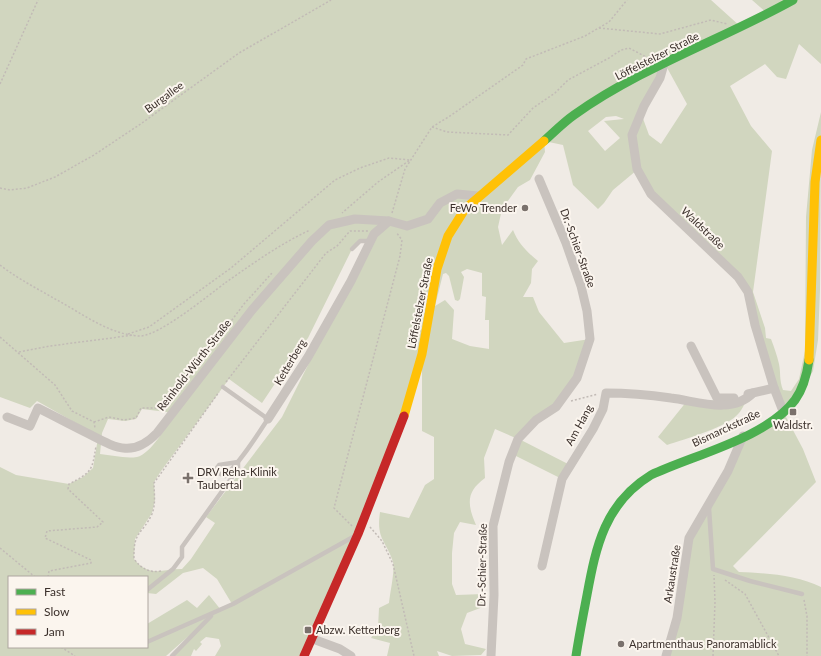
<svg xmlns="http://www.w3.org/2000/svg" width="821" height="656" viewBox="0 0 821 656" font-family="Lato,sans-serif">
<rect width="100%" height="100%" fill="#f0ebe5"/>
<g fill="#d1d6bf" fill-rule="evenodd">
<path d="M0 0H711L741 27 768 14 752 0H821V64L799 44 786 79 777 77 765 64 730 86 751 126 772 151 753 292 765 328 766 338 771 339C774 347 777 355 779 364 781 374 779 379 783 390L791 391 799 379 805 351 806 217 812 150 821 112 820 290 818 340 813 371 786 417 803 449 816 482 733 566 739 572C766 573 797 575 821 587V656H666L689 538 743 436 783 411 748 292 651 194 637 170 613 190 604 203 598 209 573 185 563 145 544 141 545 152 530 180 518 187 502 209 498 227 502 245 513 230C518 243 527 252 538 261L532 269 531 283 523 297H533L539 312 564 343 590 339 577 378 556 407 519 439 570 465 562 479 512 454 518 439 495 429 484 458 485 478C466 492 467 504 476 525L460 522 454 533 452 553V584L456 595 484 594 483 607 467 613 461 629 465 644 486 649 481 655 452 656 437 651 439 656H387L390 643 371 638 378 628 379 608 389 603C390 593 395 571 393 562 386 540 376 540 380 512L409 518 425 485 434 479V437L422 431V356L403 418 304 656H215L221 646 219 639 206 637 200 642 202 644 196 651 194 649 191 656H172L208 619 166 656H0V467L16 475 69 484 83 477 93 468 98 438 97 435 37 401 30 408 0 397ZM665 64 687 104 661 144 649 135 641 113ZM616 116 624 119 604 121 620 138 605 151 588 131 606 117ZM360 241H370L282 417 206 517 215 523 191 559 182 569C162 569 149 578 134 559L135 539 152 513 155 500 154 482 161 471 229 379 262 403 294 355 308 338 352 249ZM467 269 482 273V296L486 297 485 320H489V349L470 346 452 339 454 310 445 300 435 306 443 274 446 273 449 276 455 300 458 301 460 299 464 277 461 272ZM142 409 175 413C167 425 151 454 137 457 125 459 112 455 100 454L102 433 108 419 125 421 136 419ZM203 568 217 579 232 604 221 610 209 595 197 608 187 600 147 624V647H9V577H147V593L156 594 183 573Z"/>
<path d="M747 400C744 404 742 410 739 413 728 427 685 439 667 445L658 437 687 401Z"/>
</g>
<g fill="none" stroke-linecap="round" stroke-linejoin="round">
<g stroke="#c2bbb6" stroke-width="1.5" stroke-dasharray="2 2" stroke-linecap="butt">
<path d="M599 28 660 34 711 20 727 24"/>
<path d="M0 84 38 0"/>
<path d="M432 127 447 132 508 135 533 108 555 93 568 80 609 58 621 50 629 48 650 59"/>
<path d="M0 188 10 190 27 188 55 177 94 155 142 123 239 53 331 0"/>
<path d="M392 213 405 169 432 127 450 116 523 65 526 59 585 36 609 22 627 0"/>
<path d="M0 265C18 279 38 289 57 300 83 314 110 335 140 336 159 336 209 295 225 283 252 264 280 244 310 230"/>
<path d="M128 334 149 327 231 268 335 180 360 168 389 158 410 160 378 182 342 213"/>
<path d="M0 337 55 385 72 411 94 422 95 428"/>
<path d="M19 352 50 346 134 335"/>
<path d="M198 365 244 304 272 273"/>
<path d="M226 382 326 253 337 246 350 231H368"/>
<path d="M571 401 598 394"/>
<path d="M94 422 109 417 124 420 136 418 141 408H166"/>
<path d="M352 526 334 508 400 256 402 240 396 232"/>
<path d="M370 527 382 541 393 564 414 656"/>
<path d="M0 548 35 577"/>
<path d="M161 571C149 573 142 569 134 559 133 531 142 535 152 514 156 504 154 493 154 483L219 392"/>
<path d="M48 577 49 571 91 563V560L45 538 47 531 97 527 103 522 68 489 69 484C92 472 92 471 96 446"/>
<path d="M725 580 745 594 779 656"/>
<path d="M804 600 807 616V656"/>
<path d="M61 647 75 656"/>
<path d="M713 656 715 602 714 575"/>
</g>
<g stroke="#c9c3be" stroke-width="4.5">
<path d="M352 249 360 241H371"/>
<path d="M223 387 268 419C255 438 242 460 225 476L216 472V469L219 465 238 462"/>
<path d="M709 508 713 569 750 581 802 594"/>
<path d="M147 590 173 569 182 557V547L238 469V462"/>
<path d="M147 642 233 604 353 537"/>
<path d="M172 656 211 616"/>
</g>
<g stroke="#c9c3be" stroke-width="9">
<path d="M664 64 660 78 644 106 632 135 637 169 651 194 738 277 748 292 755 325 774 388 783 411"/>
<path d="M691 346 717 398H734"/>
<path d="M748 394 774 388"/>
<path d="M7 417 30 426 38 408C54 416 69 424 85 432 113 446 131 460 157 433L252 310 312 241 329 225 355 219 389 221"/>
<path d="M268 419 308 357 351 281 374 234 389 221 407 226 428 219 440 203 457 194 478 196"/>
<path d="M542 566 562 479 593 429 603 409 606 393C627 393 650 395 671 398 697 401 731 415 753 393"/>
<path d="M313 639 340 649 351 656"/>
<path d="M491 656 494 595 493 526 509 462 518 439 536 420 556 407 577 378 590 339 587 311 581 286 566 243 539 179"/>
<path d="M666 656 677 618 689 538 728 471 743 436"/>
</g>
<g stroke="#4caf50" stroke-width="9">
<path d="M544 141C554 132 564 122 574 115 641 67 721 40 793 0"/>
<path d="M576 656C579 636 583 616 587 595 596 546 605 503 651 475 693 455 767 438 795 400 803 389 807 374 809 360"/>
</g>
<g stroke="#ffc107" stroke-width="9">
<path d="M809 360 815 182 821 140"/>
<path d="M404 416 422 354 437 269 448 236 465 209 544 141"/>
</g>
<path stroke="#c62828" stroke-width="9" d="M304 656 358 534 404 416"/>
</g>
<g fill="#7a716c" stroke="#fbf5ee" stroke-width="1.5">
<circle cx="525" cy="208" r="4"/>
<rect x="789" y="408" width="8" height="8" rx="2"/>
<path d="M186 472h4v4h4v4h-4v4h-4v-4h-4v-4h4z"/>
<rect x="304" y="626" width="8" height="8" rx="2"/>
<circle cx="621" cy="644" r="4"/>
</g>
<g text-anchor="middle" stroke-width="4" stroke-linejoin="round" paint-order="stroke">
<g font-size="11" fill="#3b302b" stroke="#fbf5ee">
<text transform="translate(657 56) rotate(-27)" y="4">Löffelstelzer Straße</text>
<text transform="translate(164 97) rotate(-36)" y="4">Burgallee</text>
<text transform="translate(703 228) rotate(44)" y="4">Waldstraße</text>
<text transform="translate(578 248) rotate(70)" y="4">Dr.-Schier-Straße</text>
<text transform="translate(420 303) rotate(-79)" y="4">Löffelstelzer Straße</text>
<text transform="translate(290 362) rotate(-59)" y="4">Ketterberg</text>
<text transform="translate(194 365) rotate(-52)" y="4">Reinhold-Würth-Straße</text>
<text transform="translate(579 425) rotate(-61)" y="4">Am Hang</text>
<text transform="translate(726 428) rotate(-25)" y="4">Bismarckstraße</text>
<text transform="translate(482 565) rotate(-89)" y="4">Dr.-Schier-Straße</text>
<text transform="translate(672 574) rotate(-81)" y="4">Arkaustraße</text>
</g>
<g font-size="11" fill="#3b302b" stroke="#fbf5ee" text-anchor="start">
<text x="517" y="212" text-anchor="end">FeWo Trender</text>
<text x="793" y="429" text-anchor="middle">Waldstr.</text>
<text x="197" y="476">DRV Reha-Klinik<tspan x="197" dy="13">Taubertal</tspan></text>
<text x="316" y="634">Abzw. Ketterberg</text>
<text x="629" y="648">Apartmenthaus Panoramablick</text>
</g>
</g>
<rect x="8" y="576" width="140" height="72" fill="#fbf5ee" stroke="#aea6a0"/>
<rect x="16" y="589" width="20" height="6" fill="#4caf50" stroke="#aea6a0"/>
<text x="44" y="596" font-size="12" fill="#3b302b">Fast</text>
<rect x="16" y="609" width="20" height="6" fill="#ffc107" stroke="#aea6a0"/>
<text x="44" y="616" font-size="12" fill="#3b302b">Slow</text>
<rect x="16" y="629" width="20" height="6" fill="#c62828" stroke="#aea6a0"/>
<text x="44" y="636" font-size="12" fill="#3b302b">Jam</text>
</svg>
